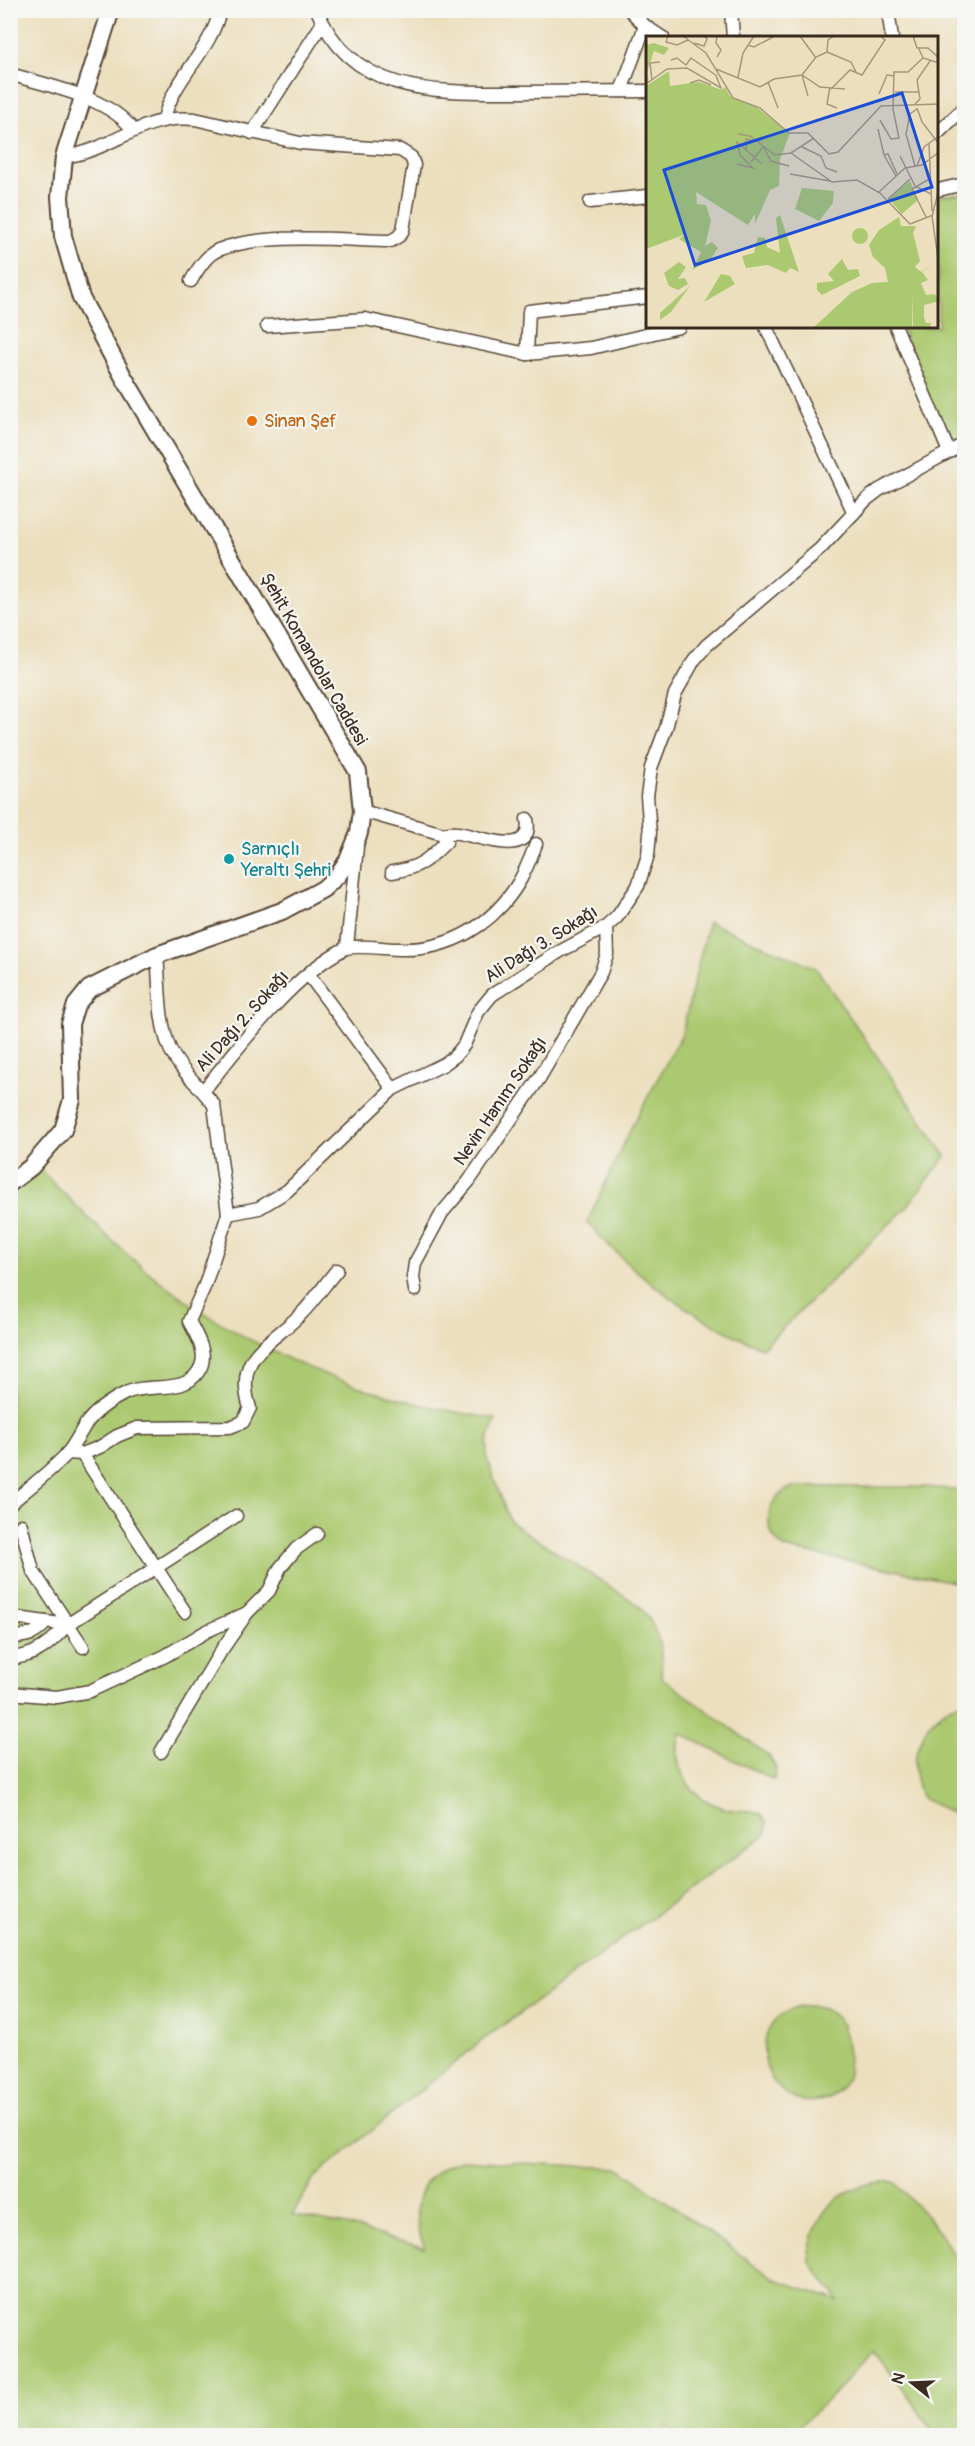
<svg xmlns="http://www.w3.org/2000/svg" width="975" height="2446" viewBox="0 0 975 2446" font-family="Pangolin,sans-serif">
<rect width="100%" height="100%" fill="#f6f6f2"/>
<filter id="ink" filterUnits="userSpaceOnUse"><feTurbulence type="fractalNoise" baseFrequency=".0167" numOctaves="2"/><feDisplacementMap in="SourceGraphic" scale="12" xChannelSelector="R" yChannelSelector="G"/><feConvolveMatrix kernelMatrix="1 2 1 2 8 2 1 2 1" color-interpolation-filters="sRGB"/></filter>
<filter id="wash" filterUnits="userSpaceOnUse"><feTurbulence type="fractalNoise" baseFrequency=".008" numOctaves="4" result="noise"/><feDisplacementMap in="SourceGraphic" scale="24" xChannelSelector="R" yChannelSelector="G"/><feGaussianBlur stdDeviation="1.35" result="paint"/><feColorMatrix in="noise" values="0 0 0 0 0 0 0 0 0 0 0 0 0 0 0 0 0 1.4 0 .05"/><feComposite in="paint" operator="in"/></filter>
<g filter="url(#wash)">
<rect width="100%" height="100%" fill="#ecdfbe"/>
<g fill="#abc970" stroke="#737a47" stroke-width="1.5">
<path d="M964 193V435L942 445 902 327H938V196Z"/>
<path d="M708 922 816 968 946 1156 906 1208 762 1348C693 1319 636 1278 587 1222L632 1126 682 1034Z"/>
<path d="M37 1167C71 1200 104 1236 142 1267 244 1351 365 1400 496 1419L487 1442V1459L510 1522 637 1604C657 1625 664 1648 661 1677L769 1756 776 1768 774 1780 680 1733C671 1771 690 1799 727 1809 738 1812 749 1809 760 1813L767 1822 766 1834 480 2042 315 2177 292 2215 346 2225 425 2248C408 2209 416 2172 462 2160L619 2168 773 2278 838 2301C832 2287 815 2274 810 2259 808 2253 811 2242 813 2236 823 2199 858 2180 894 2182L933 2223 964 2269V2435H936L874 2350 827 2401 789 2435H674L666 2425 664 2436H11L10 1182Z"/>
<path d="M793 1487H924L964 1490V1584L784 1548C760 1530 765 1497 793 1487Z"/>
<path d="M958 1703 964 1704V1819L922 1798C905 1760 920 1720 958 1703Z"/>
<path d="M808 2006C842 2009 846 2028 848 2058 848 2067 850 2076 844 2084 838 2093 828 2100 817 2101 760 2110 738 2012 808 2006Z"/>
</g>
</g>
<g filter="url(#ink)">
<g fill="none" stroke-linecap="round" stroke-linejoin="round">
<g stroke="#564536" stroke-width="15">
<g id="minor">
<path d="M317 10C353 99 444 92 523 92 565 92 606 91 648 91"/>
<path d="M630 10 645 26 663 38"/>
<path d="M731 10 733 38"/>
<path d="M888 10 892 38"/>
<path d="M10 74C48 86 109 97 133 130"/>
<path d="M621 91 645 26"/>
<path d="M164 119C173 78 211 52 220 10"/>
<path d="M252 133 322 24"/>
<path d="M938 133 964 108"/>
<path d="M64 157C114 150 141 114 195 119L300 143 400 150 411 157 414 165 403 230 399 236 391 241C341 240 264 232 218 250 206 255 197 270 191 281"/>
<path d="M938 190 964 184"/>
<path d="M590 202 648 196"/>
<path d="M267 326 365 319 527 354 591 348 679 327"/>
<path d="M766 327 854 513"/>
<path d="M896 327 949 452"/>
<path d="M527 354 529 311 648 297"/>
<path d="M362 811 443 834C448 833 453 832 458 833 476 835 535 861 527 819"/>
<path d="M392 872C419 868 427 861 446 842L443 834"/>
<path d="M347 947 357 847"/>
<path d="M308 974 393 1089"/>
<path d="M204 1090C240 1045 293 975 344 949 354 944 387 949 399 949 449 951 493 925 519 882 526 870 531 857 536 844"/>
<path d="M228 1214 259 1208 287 1191 393 1089 444 1064 455 1056 464 1045 478 1012 492 995 559 952 606 927 617 917 638 886 648 855 650 833 647 796 651 768 666 728 675 694 694 660 707 645 820 549 866 500 879 490 964 444"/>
<path d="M415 1290 413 1277 415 1263 442 1213 469 1181 540 1077 601 972 607 954 606 927"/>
<path d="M67 1453 82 1454 100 1447 117 1436 137 1428 230 1427 243 1422 250 1408C233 1355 270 1345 301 1314 314 1301 325 1284 337 1270"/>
<path d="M82 1454 185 1612"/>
<path d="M10 1504C29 1488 49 1472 66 1455 74 1446 79 1434 86 1424 95 1411 112 1400 126 1393 148 1382 183 1395 198 1372 210 1355 197 1337 189 1321L205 1285 228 1214 214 1105C200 1086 180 1071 170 1049 158 1021 160 985 157 955"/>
<path d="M21 1525 33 1571 83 1647"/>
<path d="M247 1613 269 1591 280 1568 296 1549 317 1534"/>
<path d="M10 1617 67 1625"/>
<path d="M10 1637C26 1637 36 1635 46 1622"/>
<path d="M10 1658C36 1657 51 1643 67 1625L236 1516"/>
<path d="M10 1693 57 1697 90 1691 165 1656 207 1631 247 1613 221 1651 161 1752"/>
</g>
</g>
<g stroke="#564536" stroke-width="20">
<path id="major" d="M10 1183 31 1167 63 1130 72 1100 70 1024 76 1005 89 989 157 955 282 911 323 889 338 875 348 860 359 833 362 811 358 772 123 376 81 298 63 236 60 197 64 157 111 10"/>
</g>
<use href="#minor" stroke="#fff" stroke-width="12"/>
<use href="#major" stroke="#fff" stroke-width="16"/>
</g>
</g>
<circle fill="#e8710a" stroke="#f6f6f2" stroke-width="2" cx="252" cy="421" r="6"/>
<circle fill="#0f9aa8" stroke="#f6f6f2" stroke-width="2" cx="229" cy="859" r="6"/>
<g text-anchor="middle" stroke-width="4.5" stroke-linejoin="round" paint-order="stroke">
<g font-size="18" fill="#c56008" stroke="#f6f6f2" text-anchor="start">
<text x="264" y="427">Sinan Şef</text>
</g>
<g font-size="18" fill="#3b2a1e" stroke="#f6f6f2">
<text transform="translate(314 659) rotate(60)" y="6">Şehit Komandolar Caddesi</text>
<text transform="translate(541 944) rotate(-32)" y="6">Ali Dağı 3. Sokağı</text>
<text transform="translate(242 1021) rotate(-48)" y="6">Ali Dağı 2. Sokağı</text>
<text transform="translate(500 1101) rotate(-56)" y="6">Nevin Hanım Sokağı</text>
</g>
<g font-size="18" fill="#0d838f" stroke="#f6f6f2" text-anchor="start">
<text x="241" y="855">Sarnıçlı<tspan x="241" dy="21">Yeraltı Şehri</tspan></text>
</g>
</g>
<g transform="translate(646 36)">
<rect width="292" height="292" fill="#ecdfbe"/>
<path d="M8 7 23 12 18 19 8 15 1 36 3 47 0 44V9ZM23 35 24 50 53 46 76 54 79 51 84 60 109 70 144 97 134 123 133 150 124 154 109 188V178L102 189 50 156 51 168 60 169 65 185 59 210 66 206 72 212 64 224 46 234 55 216 33 203 40 198 0 213V50ZM264 145 272 164 256 178 242 162ZM156 152 188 155 187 167 173 185 149 173ZM134 179 153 236 144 232 140 237 122 229 100 232 96 220 108 217 112 201 119 202 121 211 134 217 130 182ZM253 181 255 190H270L267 197 274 225 269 231 275 236 289 227 276 236 282 244 275 247 280 259 289 258 292 264V270L290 266 278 269V281L280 287H285L284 292H267L266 256V292H167L206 256 226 247 242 246 239 232 227 221 223 209 233 194ZM206 200a8 8 0 1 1 16 0a8 8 0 1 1-16 0ZM196 223 202 234 212 233 214 240 176 259 171 254V247L188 245 182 238ZM33 226 40 231 32 243 39 242 42 248 32 254 23 250 18 237ZM75 238 84 240 89 248 58 266ZM44 250 25 276 14 284V277Z" fill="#abc970"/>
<path fill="none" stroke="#a5977e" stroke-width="1.5" d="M22 0 20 6 31 9 42 4M37 0 60 17 87 62 114 72 143 97H162L183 118 192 116 235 70 293 68M71 0 70 7 75 14 71 21M154 0 170 22M267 0 271 12H282L293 22M48 7 58 10 61 3 58 0M102 9 108 11 129 0M273 13 277 22 293 27M181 16 205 26 210 36M25 24 31 22 40 29 45 22 71 40M70 33 114 51 128 43 156 39 170 21 181 16 182 4 188 0M156 39 174 51 199 53M156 39 162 60M92 41 97 17 108 0M6 44 4 27 14 26M122 46 132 72M44 47 53 44 65 49M0 48 21 33 41 32 75 52 70 40M184 51 181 68 191 72M185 53 204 34 216 39 239 4 234 0M249 56H273M233 58 241 39 248 40M269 68 274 63 271 44 284 25M271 72 276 86 293 108M247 74 248 36H262L277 22M234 84 245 103 253 102 247 73M232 93 238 119 250 140M92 98 104 100 129 119 145 117 168 102M283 108 286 175M117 110 125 125 143 130M156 111 175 120 180 132 191 136M100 115V103L108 105M145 117 186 146 211 144 234 157 264 188 287 179M238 119 242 118 251 138M254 120 269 150 285 158M105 126 117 111M91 128 107 132 94 119 91 106 116 128M269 130 260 98 264 78 271 73M271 130 278 111 293 100M144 138 184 145M293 153 286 180 293 230M233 156 259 132 276 129 293 116M242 163 264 143M280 181 266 153 285 142"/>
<path fill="#1d4ed8" fill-opacity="0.15" stroke="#1d4ed8" stroke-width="3" d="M256 57 286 151 49 229 18 134Z"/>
<rect width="292" height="292" fill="none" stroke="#3b2a1e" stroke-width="3"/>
</g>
<rect width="975" height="2446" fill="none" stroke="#f6f6f2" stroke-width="36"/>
<g transform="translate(912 2383) rotate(288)" stroke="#f6f6f2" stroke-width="4.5" paint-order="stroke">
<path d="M0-4.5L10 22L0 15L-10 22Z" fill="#3b2a1e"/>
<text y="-9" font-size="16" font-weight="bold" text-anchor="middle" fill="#3b2a1e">N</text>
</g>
</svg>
